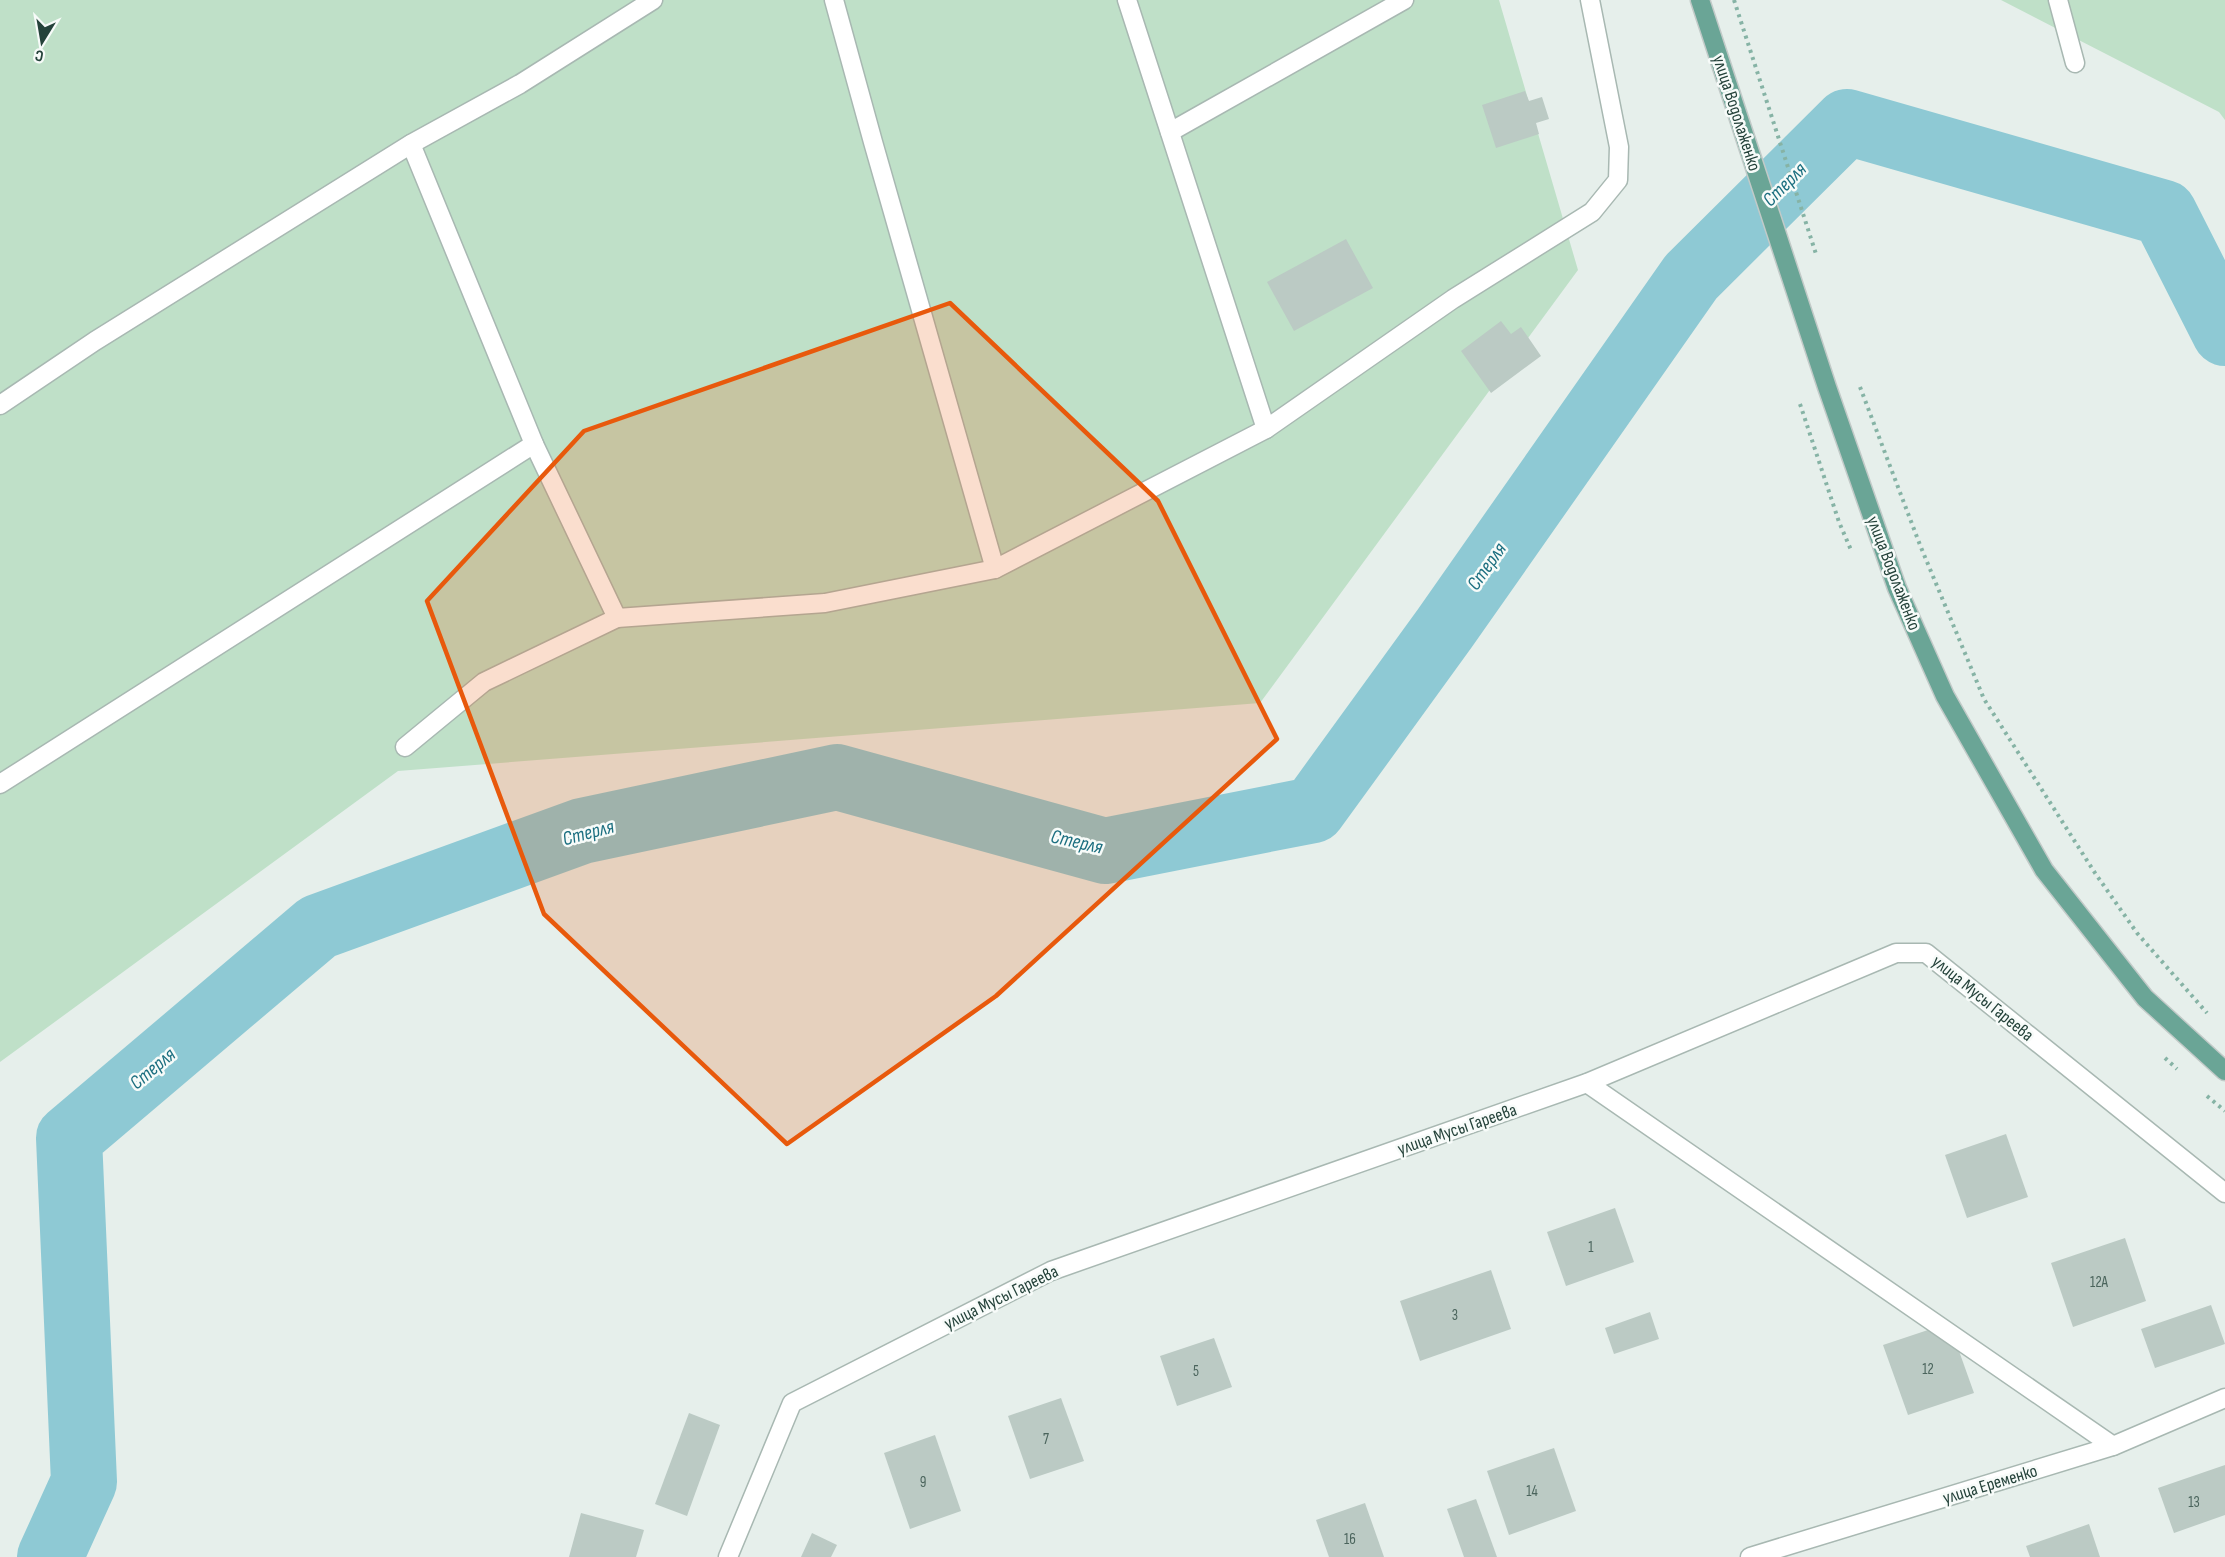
<svg xmlns="http://www.w3.org/2000/svg" width="2225" height="1557" viewBox="0 0 2225 1557" font-family="'Sofia Sans Condensed',sans-serif">
<rect width="100%" height="100%" fill="#e6efeb"/>
<g fill="#bfe0c8">
<path d="M0 0H1499L1578 270 1260 703 398 771 0 1062Z"/>
<path d="M2001 0H2225V120L2219 112Z"/>
</g>
<g fill="none" stroke-linecap="round" stroke-linejoin="round">
<path stroke="#8ec9d4" stroke-width="66" d="M50 1557 84 1482 69 1138 318 927 582 831 837 777 1105 851 1313 810 1445 628 1691 277 1847 122 2164 213 2225 333"/>
</g>
<g fill="#bbcac4">
<path d="M1525 91 1529 101 1542 97 1549 119 1536 123 1539 134 1496 148 1482 105Z"/>
<path d="M1346 239 1373 288 1294 331 1267 282Z"/>
<path d="M1501 321 1511 334 1521 327 1541 356 1491 393 1461 351Z"/>
<path d="M2006 1134 2028 1197 1967 1218 1945 1155Z"/>
<path d="M1615 1208 1634 1262 1566 1286 1547 1232Z"/>
<path d="M2125 1238 2146 1301 2073 1327 2051 1263Z"/>
<path d="M1491 1270 1511 1329 1420 1361 1400 1301Z"/>
<path d="M2211 1305 2225 1344 2155 1368 2141 1329Z"/>
<path d="M1650 1312 1659 1339 1614 1354 1605 1328Z"/>
<path d="M1949 1323 1974 1393 1908 1415 1883 1345Z"/>
<path d="M1214 1338 1232 1387 1177 1406 1160 1356Z"/>
<path d="M1061 1398 1084 1461 1030 1479 1008 1416Z"/>
<path d="M689 1413 720 1425 687 1516 655 1504Z"/>
<path d="M935 1435 961 1511 910 1529 884 1453Z"/>
<path d="M1554 1448 1576 1511 1509 1535 1487 1471Z"/>
<path d="M2225 1465V1515L2174 1533 2158 1488Z"/>
<path d="M1476 1499 1497 1557H1464L1447 1509Z"/>
<path d="M1365 1503 1384 1557H1329L1316 1520Z"/>
<path d="M581 1513 644 1530 636 1557H569Z"/>
<path d="M2089 1524 2100 1557H2030L2026 1546Z"/>
<path d="M812 1533 837 1545 831 1557H801Z"/>
</g>
<g fill="none" stroke-linecap="round" stroke-linejoin="round">
<g stroke="#a8b8b2" stroke-width="21">
<g id="minor">
<path d="M834 0 873 142 995 569"/>
<path d="M1127 0 1266 429"/>
<path d="M2058 0 2075 63"/>
<path d="M1170 132 1404 0"/>
<path d="M411 144 534 444 617 618 825 603 995 569 1266 429 1453 299 1592 212 1618 180 1619 147 1590 0"/>
<path d="M0 405 95 341 411 144 520 84 653 0"/>
<path d="M405 747 484 682 617 618"/>
<path d="M0 784 534 444"/>
<path d="M1587 1083 2113 1446"/>
<path d="M728 1557 792 1403 1051 1271 1587 1083 1896 953H1926L2225 1193"/>
<path d="M1750 1557 2113 1446 2225 1398"/>
</g>
</g>
<g stroke="#c2cac8" stroke-width="21">
<path id="major" d="M1700 0 1827 387 1897 588 1945 696 2044 870 2145 998 2225 1071"/>
</g>
<g stroke="#86b3a5" stroke-width="4" stroke-dasharray="3 4.5" stroke-linecap="butt">
<path d="M1734 0 1816 254"/>
<path d="M1860 387 1920 545 1984 699 2095 873 2137 933 2207 1013"/>
<path d="M1800 404 1839 522 1851 550"/>
<path d="M2165 1058 2177 1069"/>
<path d="M2207 1096 2225 1111"/>
</g>
<use href="#minor" stroke="#fff" stroke-width="18"/>
<use href="#major" stroke="#6aa596" stroke-width="18"/>
</g>
<path fill="#e8590c" fill-opacity="0.2" stroke="#e8590c" stroke-width="4.5" stroke-linejoin="round" d="M950 303 1158 501 1277 739 996 996 787 1144 544 914 427 601 584 431Z"/>
<g text-anchor="middle" stroke-width="5" stroke-linejoin="round" paint-order="stroke">
<g font-size="15" fill="#4a645c">
<text x="1591" y="1252">1</text>
<text x="2099" y="1287">12А</text>
<text x="1455" y="1320">3</text>
<text x="1928" y="1374">12</text>
<text x="1196" y="1376">5</text>
<text x="1046" y="1444">7</text>
<text x="923" y="1487">9</text>
<text x="1532" y="1496">14</text>
<text x="2194" y="1507">13</text>
<text x="1350" y="1544">16</text>
</g>
<g font-size="18" fill="#24423a" stroke="#f7fbf9">
<text transform="translate(1737 113) rotate(72)" y="6">улица Водолаженко</text>
<text transform="translate(1894 573) rotate(69)" y="6">улица Водолаженко</text>
<text transform="translate(1983 998) rotate(39)" y="6">улица Мусы Гареева</text>
<text transform="translate(1457 1129) rotate(-19)" y="6">улица Мусы Гареева</text>
<text transform="translate(1001 1297) rotate(-26)" y="6">улица Мусы Гареева</text>
<text transform="translate(1990 1484) rotate(-17)" y="6">улица Еременко</text>
</g>
<g font-size="20" font-style="italic" fill="#1c6f80" stroke="#f7fbf9">
<text transform="translate(1784 184) rotate(-45)" y="7">Стерля</text>
<text transform="translate(1486 566) rotate(-55)" y="7">Стерля</text>
<text transform="translate(588 832) rotate(-15)" y="7">Стерля</text>
<text transform="translate(1077 841) rotate(13)" y="7">Стерля</text>
<text transform="translate(152 1068) rotate(-40)" y="7">Стерля</text>
</g>
</g>
<g transform="translate(42 42) rotate(191)" stroke="#f7fbf9" stroke-width="4.5" paint-order="stroke">
<path d="M0-4.5L10 22L0 15L-10 22Z" fill="#24423a"/>
<text y="-9" font-size="16" font-weight="bold" text-anchor="middle" fill="#24423a">С</text>
</g>
</svg>
